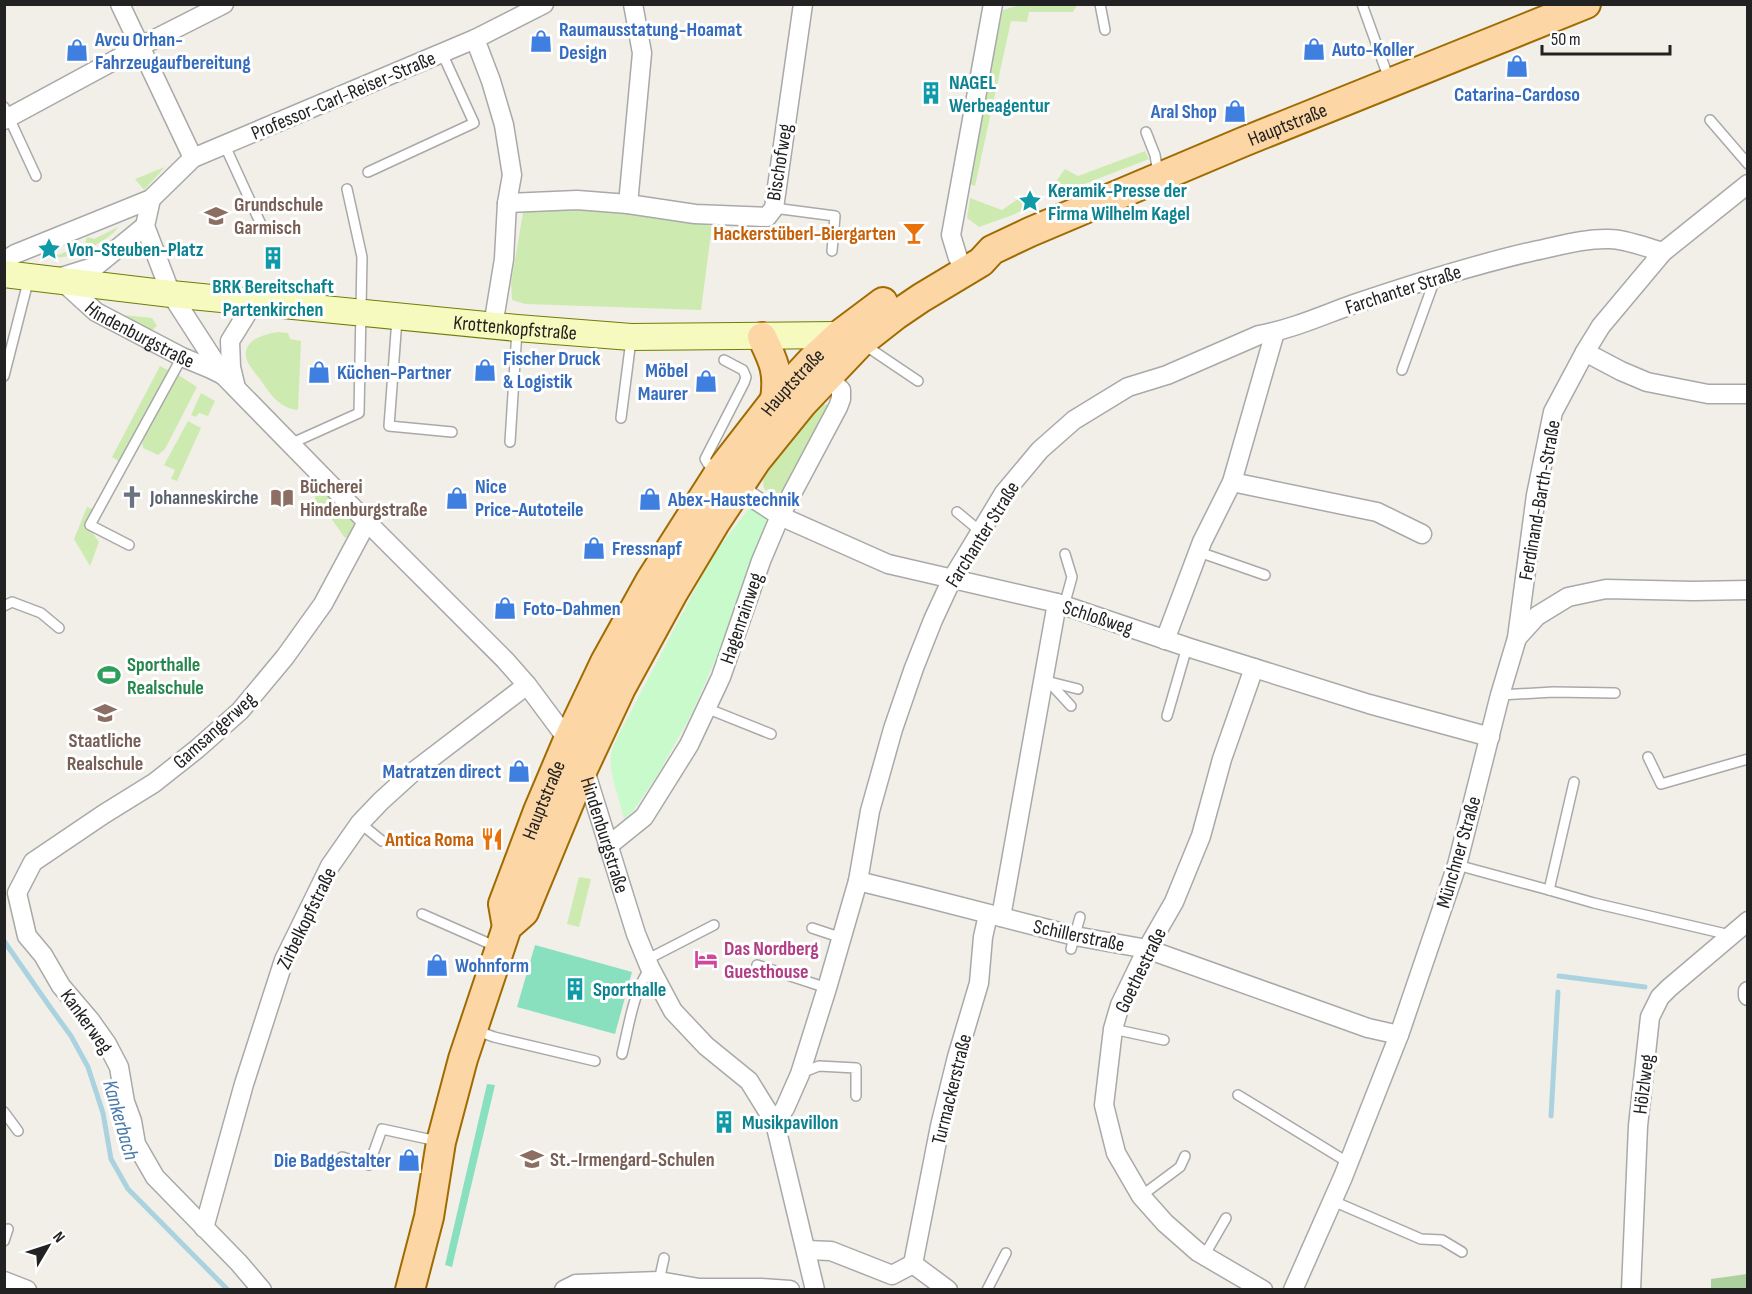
<svg xmlns="http://www.w3.org/2000/svg" width="1752" height="1294" viewBox="0 0 1752 1294" font-family="'Sofia Sans Condensed',sans-serif">
<rect width="100%" height="100%" fill="#f2efe9"/>
<g fill="#cdebb0">
<path d="M1020 5H1077L1073 12H1029L1027 22 1011 21 975 186 967 183 1003 10Z"/>
<path d="M1145 151 1149 159 1051 197 1049 191 1065 169 1078 176Z"/>
<path d="M165 167 144 190 135 179Z"/>
<path d="M1028 192 1039 203 1010 216 979 227 967 218 970 198 1002 210Z"/>
<path d="M524 207C587 210 650 214 712 226L701 310 525 304 512 300 511 283Z"/>
<path d="M118 227C111 240 69 261 54 257 50 256 45 252 41 250L51 240 58 255 85 244 87 237 94 239Z"/>
<path d="M114 314 152 318 157 326 150 332Z"/>
<path d="M278 332 288 333 290 339 301 341 298 410C278 408 270 393 259 378 255 373 251 368 248 363 238 342 263 334 278 332Z"/>
<path d="M160 366 170 371 120 462 112 457Z"/>
<path d="M177 374 197 387 165 449 158 455 143 448 142 439Z"/>
<path d="M201 393 215 401 208 416 199 413 196 417 191 415Z"/>
<path d="M820 404 834 405 785 488 777 494C732 493 811 415 820 404Z"/>
<path d="M188 421 201 428 177 481 171 479 175 470 164 465Z"/>
<path d="M321 491 337 504 355 524C353 531 352 536 345 538L326 511 315 503V496Z"/>
<path d="M87 507 95 510 88 526 99 542 90 566 74 539Z"/>
<path d="M579 877 591 879 579 927 567 924Z"/>
</g>
<path fill="#add19e" d="M1747 1274V1289H1711V1279Z"/>
<path fill="#c8facc" d="M751 506 776 518 750 566 720 649 692 713 657 776 633 811 624 819C620 801 608 771 611 754 612 748 616 741 618 736L713 555Z"/>
<g fill="#88e0be">
<path d="M535 945 632 972 615 1034 517 1007Z"/>
<path d="M487 1084 495 1085 452 1267 445 1265Z"/>
</g>
<g fill="none" stroke-linecap="round" stroke-linejoin="round">
<g stroke="#aad3df" stroke-width="5">
<path d="M4 941 50 1007 71 1036 88 1067 103 1113 111 1159 128 1189 228 1290"/>
<path d="M1559 976 1645 987"/>
<path d="M1551 1116 1558 992"/>
</g>
<g stroke="#a9a9a9" stroke-width="12">
<g id="lane">
<path d="M1100 4 1105 30"/>
<path d="M1362 4 1389 79"/>
<path d="M4 107 36 176"/>
<path d="M1710 120 1748 164"/>
<path d="M1146 132 1155 155 1158 173"/>
<path d="M225 146 264 231"/>
<path d="M368 172 474 123 442 53"/>
<path d="M774 208 835 216 832 251"/>
<path d="M397 319 389 426 452 432"/>
<path d="M862 346 872 350 918 381"/>
<path d="M1402 370 1435 279"/>
<path d="M4 376 29 278"/>
<path d="M621 418 631 340"/>
<path d="M510 442 517 330"/>
<path d="M290 444 359 413 362 257 347 189"/>
<path d="M718 470 708 464 705 459 744 383 746 377 743 370 724 360"/>
<path d="M957 512 981 532"/>
<path d="M129 545 90 525 182 357"/>
<path d="M1199 552 1265 575"/>
<path d="M4 606 12 602 41 613 59 628"/>
<path d="M1064 606 1072 577 1065 554"/>
<path d="M1042 680 1078 689"/>
<path d="M1048 681 1071 706"/>
<path d="M1500 695 1553 692 1615 693"/>
<path d="M706 708 771 734"/>
<path d="M1167 716 1187 647"/>
<path d="M1648 757 1661 784 1748 759"/>
<path d="M360 823 382 841"/>
<path d="M1457 865 1549 890 1574 782"/>
<path d="M1549 890 1594 903 1730 935"/>
<path d="M422 914 497 947"/>
<path d="M812 928 842 938"/>
<path d="M1071 949 1080 917"/>
<path d="M646 960 714 925"/>
<path d="M757 965 827 988"/>
<path d="M1113 1029 1164 1040"/>
<path d="M475 1030 494 1037 595 1061"/>
<path d="M622 1054C629 1026 633 992 650 968"/>
<path d="M801 1073 819 1066 856 1068V1096"/>
<path d="M1238 1095 1349 1163"/>
<path d="M4 1112 18 1131"/>
<path d="M342 1157 369 1165 382 1129 437 1141"/>
<path d="M1141 1196 1180 1167 1185 1156"/>
<path d="M1333 1201 1421 1239 1442 1240 1462 1252"/>
<path d="M4 1241 8 1229"/>
<path d="M1204 1256 1226 1218"/>
<path d="M659 1281 664 1258"/>
<path d="M987 1290 1006 1253"/>
</g>
</g>
<g stroke="#a9a9a9" stroke-width="21">
<g id="street">
<path d="M120 4 193 158"/>
<path d="M475 39 491 81 504 125 512 175 507 203 504 259 493 326"/>
<path d="M4 120 141 46 224 4"/>
<path id="s1" d="M151 199 145 226 171 294 224 376 367 522 505 660 527 685 568 740 584 767 636 934 650 968 673 1011 706 1046 749 1081 775 1123 815 1290"/>
<path d="M507 203 577 200 628 204 695 214 767 217 774 208 803 4"/>
<path d="M628 204 642 53 633 4"/>
<path d="M958 258 951 235 993 4"/>
<path d="M4 261 15 254 151 199 193 158 475 39 544 4"/>
<path d="M58 278 96 266 145 226"/>
<path id="s2" d="M63 282 96 312 182 357 211 369 223 375"/>
<path d="M1585 352 1621 371 1647 382 1708 394H1748"/>
<path d="M236 388 231 367 230 341 254 302"/>
<path d="M732 479 751 497 780 516 888 564 1057 603 1187 647 1369 704 1490 737"/>
<path d="M1232 482 1377 512 1422 534"/>
<path d="M1517 638 1536 495 1553 412 1585 352 1601 326 1663 252 1748 184"/>
<path d="M1165 640 1202 542 1232 482 1275 332"/>
<path d="M1254 668 1222 759 1201 836 1174 902 1147 949 1120 1005 1113 1029 1104 1105 1116 1153 1141 1196 1165 1223 1198 1252 1263 1290"/>
<path d="M608 846 644 817 689 745 721 677 761 561 780 516 838 407 841 399V390L828 377"/>
<path d="M858 881 923 897 1075 936 1147 949 1368 1028 1399 1035"/>
<path d="M1001 917 1057 603"/>
<path d="M1748 991V996"/>
<path d="M775 1123 785 1108 800 1074 827 988 858 881 870 811 893 729 914 668 933 620 952 579 1004 493 1040 450 1074 420 1128 387 1167 375 1259 335C1293 329 1323 315 1354 304 1413 284 1473 265 1534 251 1559 246 1584 238 1610 239 1625 239 1648 248 1663 252"/>
<path d="M204 1228 244 1084 284 960 330 866 360 823 381 801 413 772 527 685"/>
<path d="M806 1250 831 1251 892 1275 913 1264 948 1290"/>
<path d="M913 1264 940 1126 957 1057 979 983 983 937 988 915"/>
<path d="M4 1281 27 1290"/>
<path d="M262 1290 239 1263 155 1177 136 1144 132 1121 125 1102 119 1067 107 1044 90 1020 61 986 43 955 27 936 17 893 33 862 104 814 154 783 197 749 240 711 285 657 323 604 367 522"/>
<path d="M564 1290 576 1284 659 1281 699 1288H761L790 1290"/>
<path d="M1293 1290 1343 1177 1399 1035 1457 865 1500 695 1517 638 1537 616 1568 597 1606 589 1693 591 1748 590"/>
<path d="M1631 1290 1638 1126 1650 1017 1660 997 1669 988 1748 921"/>
</g>
</g>
<g stroke="#707d05" stroke-width="28">
<g id="secondary">
<path id="s3" d="M4 274 171 294 517 328 631 337 839 335 852 341"/>
</g>
</g>
<g stroke="#a06b00" stroke-width="32">
<g id="primary">
<path d="M762 337C774 362 779 372 775 400"/>
<path id="s4" d="M507 927 503 904 538 811 568 740 605 662 650 581 720 471 775 400 812 360 839 335 883 302"/>
<path id="s5" d="M410 1290 429 1217 441 1142 463 1059 507 927 524 912 584 767 621 688 673 593 715 523 756 461 803 403 859 344 896 315 921 298 981 262 992 250 1030 232 1243 142 1586 4"/>
</g>
</g>
<use href="#lane" stroke="#fff" stroke-width="9"/>
<use href="#street" stroke="#fff" stroke-width="18"/>
<use href="#secondary" stroke="#f7fabf" stroke-width="26"/>
<use href="#primary" stroke="#fcd6a4" stroke-width="28"/>
</g>
<defs>
<g id="shop-bare" transform="scale(1.8)"><path d="M-5-2.5h2.3a2.7 3.5 0 0 1 5.4 0H5L5.5 6h-11ZM-1.5-2.5h3a1.5 2.3 0 0 0-3 0Z" fill="#3f7fe0" stroke="#fff" stroke-width="2.5" paint-order="stroke"/></g>
<g id="building-bare" transform="scale(1.8)"><path d="M-4-6H4V6H1V3H-1V6H-4ZM-2.5-4.3h1.7v1.8h-1.7ZM.8-4.3h1.7v1.8H.8ZM-2.5-1h1.7V.8h-1.7ZM.8-1h1.7V.8H.8Z" fill="#0f9aa8" stroke="#fff" stroke-width="2.5" paint-order="stroke"/></g>
<g id="sight-bare" transform="scale(1.8)"><path d="M0-6L1.8-2.2L6-1.7L2.9 1.2L3.7 5.4L0 3.3L-3.7 5.4L-2.9 1.2L-6-1.7L-1.8-2.2Z" fill="#0f9aa8" stroke="#fff" stroke-width="2.5" paint-order="stroke"/></g>
<g id="school-bare" transform="scale(1.8)"><path d="M0-5L7-2L0 1L-7-2ZM-4 1L0 2.5L4 1V4Q0 6-4 4Z" fill="#8d6e63" stroke="#fff" stroke-width="2.5" paint-order="stroke"/></g>
<g id="bar-bare" transform="scale(1.8)"><path d="M-6-5H6L.8 .8V4.5H3.5V6h-7V4.5H-.8V.8Z" fill="#e8710a" stroke="#fff" stroke-width="2.5" paint-order="stroke"/></g>
<g id="church-bare" transform="scale(1.8)"><path d="M-1.2-6h2.4v3.5h3.3v2.4h-3.3V6h-2.4V-.1h-3.3v-2.4h3.3Z" fill="#6b7280" stroke="#fff" stroke-width="2.5" paint-order="stroke"/></g>
<g id="library-bare" transform="scale(1.8)"><path d="M-6-4Q-3-5.5-.7-3.5V5Q-3 3-6 4ZM6-4Q3-5.5 .7-3.5V5Q3 3 6 4Z" fill="#8d6e63" stroke="#fff" stroke-width="2.5" paint-order="stroke"/></g>
<g id="stadium-bare" transform="scale(1.8)"><path d="M0-5a6.5 5 0 1 0 0 10a6.5 5 0 1 0 0-10ZM-3.5-1.8h7v3.6h-7Z" fill="#2e9e5b" stroke="#fff" stroke-width="2.5" paint-order="stroke"/></g>
<g id="restaurant-bare" transform="scale(1.8)"><path d="M-5-6h1v4h1v-4h1v4h1v-4h1v5L-1.5 .5V6h-2V.5L-5-1ZM5-6V6H3V1.5H1.5Q1.5-4 5-6Z" fill="#e8710a" stroke="#fff" stroke-width="2.5" paint-order="stroke"/></g>
<g id="hotel-bare" transform="scale(1.8)"><path d="M-6-4.5h1.5V1H6V5H4.5V3h-9V5H-6ZM-4 0a1.8 1.8 0 1 1 3.6 0ZM.5 0V-2.5h3Q6-2.5 6 0Z" fill="#d1479c" stroke="#fff" stroke-width="2.5" paint-order="stroke"/></g>
</defs>
<g fill-rule="evenodd">
<use href="#shop-bare" x="541" y="41"/>
<use href="#shop-bare" x="1314" y="49"/>
<use href="#shop-bare" x="77" y="50"/>
<use href="#shop-bare" x="1517" y="66"/>
<use href="#building-bare" x="931" y="93"/>
<use href="#shop-bare" x="1235" y="111"/>
<use href="#sight-bare" x="1030" y="201"/>
<use href="#school-bare" x="216" y="216"/>
<use href="#bar-bare" x="914" y="233"/>
<use href="#sight-bare" x="49" y="249"/>
<use href="#building-bare" x="273" y="258"/>
<use href="#shop-bare" x="485" y="370"/>
<use href="#shop-bare" x="319" y="372"/>
<use href="#shop-bare" x="706" y="381"/>
<use href="#church-bare" x="132" y="497"/>
<use href="#library-bare" x="282" y="498"/>
<use href="#shop-bare" x="457" y="498"/>
<use href="#shop-bare" x="650" y="499"/>
<use href="#shop-bare" x="594" y="548"/>
<use href="#shop-bare" x="505" y="608"/>
<use href="#stadium-bare" x="109" y="675"/>
<use href="#school-bare" x="105" y="713"/>
<use href="#shop-bare" x="519" y="771"/>
<use href="#restaurant-bare" x="492" y="839"/>
<use href="#hotel-bare" x="706" y="959"/>
<use href="#shop-bare" x="437" y="965"/>
<use href="#building-bare" x="575" y="989"/>
<use href="#building-bare" x="724" y="1122"/>
<use href="#school-bare" x="532" y="1159"/>
<use href="#shop-bare" x="409" y="1160"/>
</g>
<g text-anchor="middle" stroke-width="6" stroke-linejoin="round" paint-order="stroke">
<g font-size="20" font-weight="bold" fill="#366cbe" stroke="#fff" text-anchor="start">
<text x="559" y="36">Raumausstatung-Hoamat<tspan x="559" dy="23">Design</tspan></text>
<text x="95" y="46">Avcu Orhan-<tspan x="95" dy="23">Fahrzeugaufbereitung</tspan></text>
<text x="1332" y="56">Auto-Koller</text>
<text x="1517" y="101" text-anchor="middle">Catarina-Cardoso</text>
<text x="1217" y="118" text-anchor="end">Aral Shop</text>
<text x="503" y="365">Fischer Druck<tspan x="503" dy="23">&amp; Logistik</tspan></text>
<text x="688" y="377" text-anchor="end">Möbel<tspan x="688" dy="23">Maurer</tspan></text>
<text x="337" y="379">Küchen-Partner</text>
<text x="475" y="493">Nice<tspan x="475" dy="23">Price-Autoteile</tspan></text>
<text x="668" y="506">Abex-Haustechnik</text>
<text x="612" y="555">Fressnapf</text>
<text x="523" y="615">Foto-Dahmen</text>
<text x="501" y="778" text-anchor="end">Matratzen direct</text>
<text x="455" y="972">Wohnform</text>
<text x="391" y="1167" text-anchor="end">Die Badgestalter</text>
</g>
<g font-size="20" font-weight="bold" fill="#0d838f" stroke="#fff" text-anchor="start">
<text x="949" y="89">NAGEL<tspan x="949" dy="23">Werbeagentur</tspan></text>
<text x="1048" y="197">Keramik-Presse der<tspan x="1048" dy="23">Firma Wilhelm Kagel</tspan></text>
<text x="67" y="256">Von-Steuben-Platz</text>
<text x="273" y="293" text-anchor="middle">BRK Bereitschaft<tspan x="273" dy="23">Partenkirchen</tspan></text>
<text x="593" y="996">Sporthalle</text>
<text x="742" y="1129">Musikpavillon</text>
</g>
<g font-size="20" fill="#222" stroke="#fff">
<text transform="translate(343 95) rotate(-23)" y="7">Professor-Carl-Reiser-Straße</text>
<text dy="7" stroke="none"><textPath href="#s5" startOffset="1548">Hauptstraße</textPath></text>
<text transform="translate(779 162) rotate(-81)" y="7">Bischofweg</text>
<text transform="translate(1403 289) rotate(-18)" y="7">Farchanter Straße</text>
<text dy="7" stroke="none"><textPath href="#s3" startOffset="514">Krottenkopfstraße</textPath></text>
<text dy="7" stroke="none"><textPath href="#s2" startOffset="94">Hindenburgstraße</textPath></text>
<text dy="7" stroke="none"><textPath href="#s4" startOffset="624">Hauptstraße</textPath></text>
<text transform="translate(1539 500) rotate(-80)" y="7">Ferdinand-Barth-Straße</text>
<text transform="translate(982 534) rotate(-58)" y="7">Farchanter Straße</text>
<text transform="translate(1098 617) rotate(18)" y="7">Schloßweg</text>
<text transform="translate(741 618) rotate(-71)" y="7">Hagenrainweg</text>
<text transform="translate(214 730) rotate(-42)" y="7">Gamsangerweg</text>
<text dy="7" stroke="none"><textPath href="#s4" startOffset="135">Hauptstraße</textPath></text>
<text dy="7" stroke="none"><textPath href="#s1" startOffset="802">Hindenburgstraße</textPath></text>
<text transform="translate(1458 852) rotate(-74)" y="7">Münchner Straße</text>
<text transform="translate(306 918) rotate(-64)" y="7">Zirbelkopfstraße</text>
<text transform="translate(1079 935) rotate(12)" y="7">Schillerstraße</text>
<text transform="translate(1140 970) rotate(-64)" y="7">Goethestraße</text>
<text transform="translate(87 1021) rotate(54)" y="7">Kankerweg</text>
<text transform="translate(1643 1084) rotate(-83)" y="7">Hölzlweg</text>
<text transform="translate(951 1089) rotate(-76)" y="7">Turmackerstraße</text>
</g>
<g font-size="20" font-weight="bold" fill="#785e54" stroke="#fff" text-anchor="start">
<text x="234" y="211">Grundschule<tspan x="234" dy="23">Garmisch</tspan></text>
<text x="300" y="493">Bücherei<tspan x="300" dy="23">Hindenburgstraße</tspan></text>
<text x="105" y="747" text-anchor="middle">Staatliche<tspan x="105" dy="23">Realschule</tspan></text>
<text x="550" y="1166">St.-Irmengard-Schulen</text>
</g>
<g font-size="20" font-weight="bold" fill="#c56008" stroke="#fff" text-anchor="end">
<text x="896" y="240">Hackerstüberl-Biergarten</text>
<text x="474" y="846">Antica Roma</text>
</g>
<g font-size="20" font-weight="bold" fill="#5b616d" stroke="#fff" text-anchor="start">
<text x="150" y="504">Johanneskirche</text>
</g>
<g font-size="20" font-weight="bold" fill="#27864d" stroke="#fff" text-anchor="start">
<text x="127" y="671">Sporthalle<tspan x="127" dy="23">Realschule</tspan></text>
</g>
<g font-size="20" font-weight="bold" fill="#b23c85" stroke="#fff" text-anchor="start">
<text x="724" y="955">Das Nordberg<tspan x="724" dy="23">Guesthouse</tspan></text>
</g>
<g font-size="21" font-style="italic" fill="#4a7aab" stroke="#fff">
<text transform="translate(121 1120) rotate(74)" y="7">Kankerbach</text>
</g>
</g>
<rect width="1752" height="1294" fill="none" stroke="#222222" stroke-width="12"/>
<g transform="translate(48 1246) rotate(51)" stroke="#ffffff" stroke-width="4.5" paint-order="stroke">
<path d="M0-4.5L10 22L0 15L-10 22Z" fill="#222222"/>
<text y="-9" font-size="16" font-weight="bold" text-anchor="middle" fill="#222222">N</text>
</g>
<path d="M1542 45v9h128v-9" fill="none" stroke="#222222" stroke-width="3"/>
<text x="1551" y="45" font-size="18" fill="#222222" stroke="#ffffff" stroke-width="4.5" paint-order="stroke">50 m</text>
</svg>
